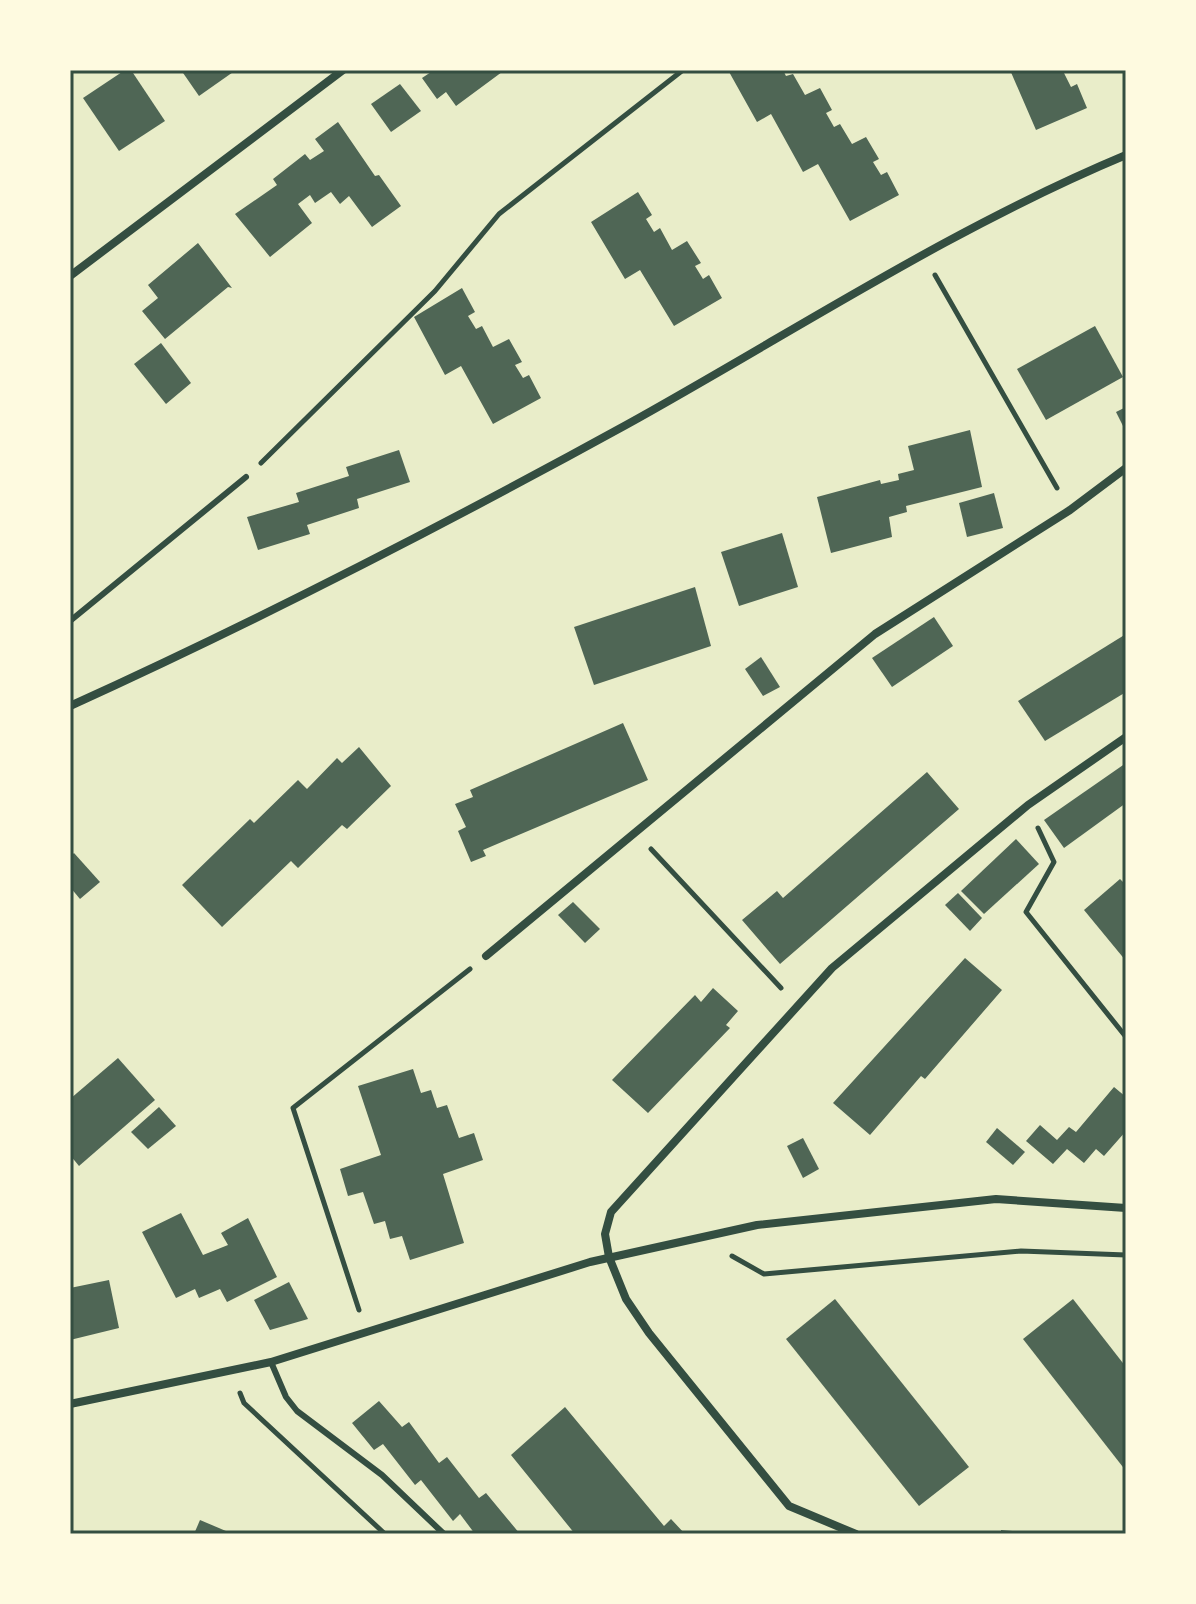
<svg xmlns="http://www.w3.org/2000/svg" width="1196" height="1604" viewBox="0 0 1196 1604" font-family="'Zilla Slab',serif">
<rect width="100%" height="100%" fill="#e9edc9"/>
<g fill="#4f6655">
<path d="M125 70H131L165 121 119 151 83 98Z"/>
<path d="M181 70H236L199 96Z"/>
<path d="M434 70H501L502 72 456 106 446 92 437 99 422 78Z"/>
<path d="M728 70H783L786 76 793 74 805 95 820 88 832 110 826 113 834 127 840 124 852 144 866 137 879 159 873 162 881 175 887 172 899 195 850 221 818 164 803 172 771 114 757 122Z"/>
<path d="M1010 70H1072L1064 73 1071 87 1077 84 1087 108 1036 130Z"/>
<path d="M400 84 421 111 391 132 371 104Z"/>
<path d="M338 122 375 176 379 175 401 206 372 227 349 196 340 204 331 192 315 203 310 195 298 204 312 223 270 257 235 214 277 185 273 179 305 154 310 160 324 151 315 139Z"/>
<path d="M638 192 652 215 646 219 654 232 660 228 672 250 687 241 701 263 695 266 703 279 709 275 722 298 674 326 640 270 625 279 591 222Z"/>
<path d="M198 243 232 288 228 287 165 339 142 311 158 298 148 285Z"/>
<path d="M462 288 475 312 468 316 476 329 482 326 493 347 509 339 522 362 515 365 523 378 529 375 541 398 493 424 461 366 445 375 414 317Z"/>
<path d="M1095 326 1123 377 1046 420 1017 369Z"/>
<path d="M161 343 191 383 166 404 134 364Z"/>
<path d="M1126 407V432L1116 412Z"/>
<path d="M970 430 982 487 906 506 907 512 889 517 892 537 831 553 817 497 880 480 881 484 899 480 898 474 914 470 908 446Z"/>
<path d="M399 450 410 482 357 499 359 508 307 525 310 534 258 550 247 517 299 502 296 493 349 476 346 467Z"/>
<path d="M994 493 1003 528 967 537 959 503Z"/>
<path d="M782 533 798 587 739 606 721 552Z"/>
<path d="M695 587 711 646 594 685 574 627Z"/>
<path d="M934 617 953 646 892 687 872 658Z"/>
<path d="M1126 634V692L1045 741 1018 701Z"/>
<path d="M761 657 780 687 763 696 745 669Z"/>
<path d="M623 723 648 780 483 850 486 856 471 862 458 831 466 827 455 804 473 797 470 790Z"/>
<path d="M359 747 391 786 347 829 342 825 298 868 291 861 222 927 182 885 250 819 254 823 298 780 307 789 337 758 342 763Z"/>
<path d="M1126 763V803L1064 848 1044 820Z"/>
<path d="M927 772 959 809 780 964 742 920 777 891 783 898Z"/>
<path d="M1016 839 1039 864 984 914 961 891Z"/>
<path d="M74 853 100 882 80 899 70 887V857Z"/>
<path d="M1120 879 1126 885V961L1084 910Z"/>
<path d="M958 893 982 918 970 931 945 905Z"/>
<path d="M573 902 600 929 585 943 558 915Z"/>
<path d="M965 958 1002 990 925 1079 921 1076 870 1135 833 1103Z"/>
<path d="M713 988 738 1011 726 1025 730 1028 648 1113 612 1080 695 995 701 1002Z"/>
<path d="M118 1058 155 1100 79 1166 70 1155V1099Z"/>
<path d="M413 1069 421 1093 431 1090 437 1108 447 1105 459 1138 474 1133 483 1160 443 1174 464 1243 410 1260 402 1236 390 1239 385 1221 374 1224 363 1192 348 1196 340 1169 381 1155 358 1086Z"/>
<path d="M1114 1087 1126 1097V1131L1104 1156 1096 1149 1084 1163 1067 1149 1053 1164 1026 1141 1040 1125 1057 1140 1069 1127 1076 1132Z"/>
<path d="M159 1107 176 1126 148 1149 131 1132Z"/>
<path d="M997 1128 1025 1152 1013 1165 986 1142Z"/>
<path d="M803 1138 819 1169 803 1178 787 1146Z"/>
<path d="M181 1213 203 1255 228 1245 221 1233 248 1218 277 1277 227 1302 220 1289 199 1298 195 1289 176 1298 142 1232Z"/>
<path d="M109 1280 119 1328 70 1340V1288Z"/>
<path d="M289 1282 308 1319 270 1330 254 1300Z"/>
<path d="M835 1299 969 1467 919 1506 786 1339Z"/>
<path d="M1073 1299 1126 1367V1471L1023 1339Z"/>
<path d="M379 1401 402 1427 409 1422 439 1463 447 1457 479 1498 486 1493 520 1534H475L460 1514 453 1521 421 1480 415 1485 383 1444 374 1450 352 1423Z"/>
<path d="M565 1407 664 1526 671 1519 685 1534H575L511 1455Z"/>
<path d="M200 1520 233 1534H194Z"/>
<path d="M1001 1530 1023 1532V1534H1001Z"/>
</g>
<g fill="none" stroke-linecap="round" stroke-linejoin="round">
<g stroke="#344e41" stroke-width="5">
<path d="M935 275 1057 488"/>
<path d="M261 463 435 291 499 214 683 70"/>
<path d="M1038 828 1054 862 1026 912 1126 1037"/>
<path d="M651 849 781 988"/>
<path d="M732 1256 764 1274 1021 1251 1126 1255"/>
<path d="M359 1310 293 1108 470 969"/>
<path d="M240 1393 244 1403 385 1534"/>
</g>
<g stroke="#344e41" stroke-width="6">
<path d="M70 621 246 477"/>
<path d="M271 1362 286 1397 297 1411 382 1475 444 1534"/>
</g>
<g stroke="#344e41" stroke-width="8">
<path d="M70 276 343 70"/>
<path d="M70 706C259 620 444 525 626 425 792 333 951 228 1126 155"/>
<path d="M486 956 875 634 1070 510 1126 468"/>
<path d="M70 1404 271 1362 590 1262 757 1225 996 1199 1126 1208"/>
<path d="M856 1534 789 1506 649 1333 626 1299 609 1257 605 1234 611 1212 832 968 1028 805 1126 737"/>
</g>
</g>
<rect width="1196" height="1604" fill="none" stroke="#fefae0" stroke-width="144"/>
<rect x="72" y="72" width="1052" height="1460" fill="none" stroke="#344e41" stroke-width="3"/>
</svg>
